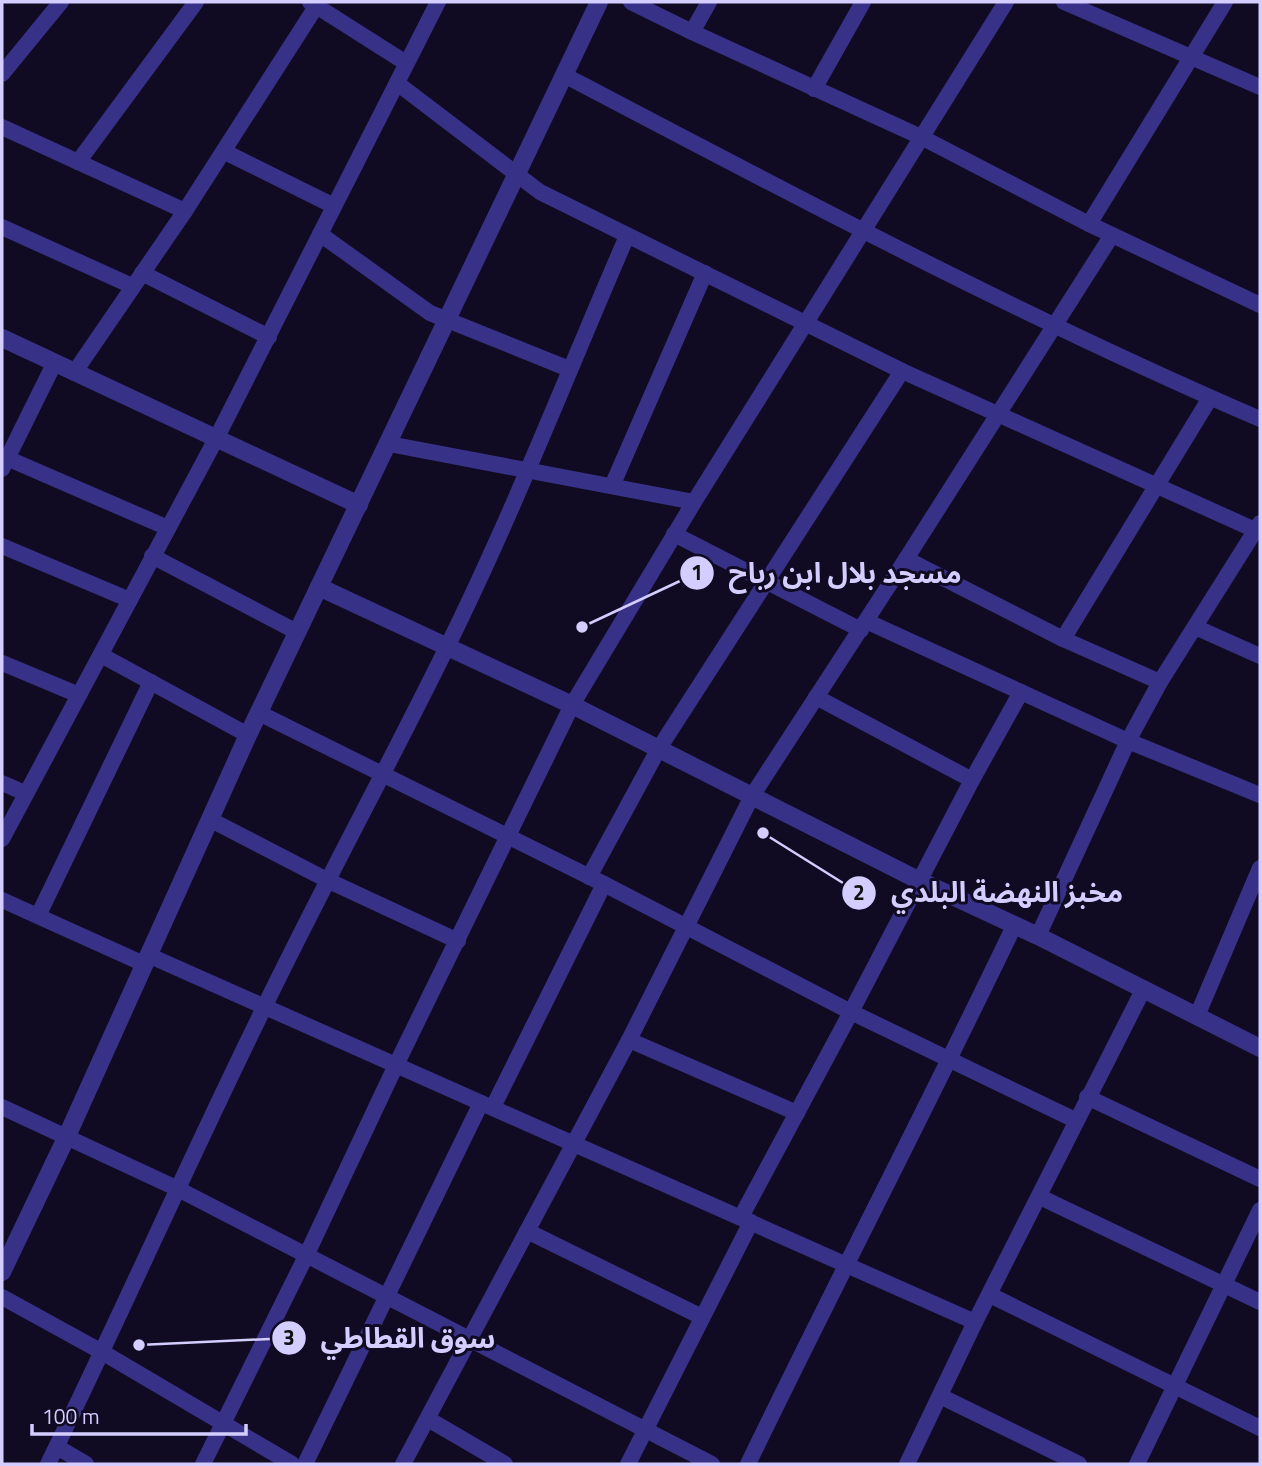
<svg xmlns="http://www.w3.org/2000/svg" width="1262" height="1466" viewBox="0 0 1262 1466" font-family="'Titillium Web','Noto Sans Arabic',sans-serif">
<rect width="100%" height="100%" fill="#100b23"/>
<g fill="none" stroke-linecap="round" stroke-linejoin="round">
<g stroke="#373187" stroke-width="16">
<path d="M310 2 406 63"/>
<path d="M631 2 692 32 921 137 1089 224 1260 305"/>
<path d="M1064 2 1260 87"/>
<path d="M692 32 709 2"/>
<path d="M2 74 61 2"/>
<path d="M566 76C794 196 1023 317 1260 419"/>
<path d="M397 83 540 192 902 371 1255 530"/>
<path d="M814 89 863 2"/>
<path d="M2 127 185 211"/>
<path d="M225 152 334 206"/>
<path d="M78 162 196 2"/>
<path d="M1089 224 1225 2"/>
<path d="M2 227 132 286"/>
<path d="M320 234 430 313 569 369"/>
<path d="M142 273 269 337"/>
<path d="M74 373 185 211 319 2"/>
<path d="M389 444 694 502"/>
<path d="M2 456 168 528"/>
<path d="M2 469 54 364"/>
<path d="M612 486 705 273"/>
<path d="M674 534 861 630"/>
<path d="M2 546 130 600"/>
<path d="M152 556 297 632"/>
<path d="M906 559 1063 639 1160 682"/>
<path d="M866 621 1128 741 1260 795"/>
<path d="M1195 627 1260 656"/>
<path d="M1063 639 1210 398"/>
<path d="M101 655 248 735"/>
<path d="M2 663 79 695"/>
<path d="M816 697 972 780"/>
<path d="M259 713 604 884 851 1012 1075 1120"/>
<path d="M2 783 25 793"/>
<path d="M211 820 329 881 458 941"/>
<path d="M2 839 217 437 438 2"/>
<path d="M589 877 658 750 902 371"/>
<path d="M2 900 144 964"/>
<path d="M38 916 151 682"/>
<path d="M1038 936 1128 741 1160 682 1260 523"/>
<path d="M148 955 975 1322"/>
<path d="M1197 1016 1260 868"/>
<path d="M629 1040 797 1113"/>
<path d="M1087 1097 1260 1179"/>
<path d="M2 1107 176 1188 712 1464"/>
<path d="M493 1107 604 884"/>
<path d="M1040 1197 1260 1302"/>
<path d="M741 1217 851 1012 972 780 1021 692"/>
<path d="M527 1231 702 1317"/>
<path d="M990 1295 1260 1428"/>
<path d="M2 1297 102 1352 292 1464"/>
<path d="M940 1396 1079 1464"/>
<path d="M428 1419 505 1464"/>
<path d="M57 1447 86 1464"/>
<path d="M48 1464C120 1317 186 1167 258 1020 318 895 385 773 446 649 513 514 567 374 627 236"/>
<path d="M203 1464 306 1256 396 1065 572 705 694 502 1006 2"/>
<path d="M305 1464 481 1103"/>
<path d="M403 1464 629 1040 752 796 906 559 1112 235"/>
<path d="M628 1464 751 1222"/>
<path d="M748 1464C835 1284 928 1106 1014 926"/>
<path d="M907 1464 975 1322 1143 990"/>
<path d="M1137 1464 1260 1210"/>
</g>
<g stroke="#373187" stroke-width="18">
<path d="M2 338 359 505"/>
<path d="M319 587 572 705 918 880 1038 936 1260 1048"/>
<path d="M2 1272 67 1136 248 735 599 2"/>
</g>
</g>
<path fill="none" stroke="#d4cdff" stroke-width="2.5" d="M582 627L697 573M763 833L859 893M139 1345L289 1338"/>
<g fill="#d4cdff" stroke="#100b23" stroke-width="2.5">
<circle cx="582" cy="627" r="7"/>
<circle cx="763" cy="833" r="7"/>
<circle cx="139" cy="1345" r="7"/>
<circle cx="697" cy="573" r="18"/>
<circle cx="859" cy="893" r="18"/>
<circle cx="289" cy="1338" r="18"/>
</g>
<g font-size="21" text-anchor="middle" font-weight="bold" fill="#111">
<text x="697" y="580">1</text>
<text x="859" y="900">2</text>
<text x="289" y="1345">3</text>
</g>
<g font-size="28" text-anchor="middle" font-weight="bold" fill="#d4cdff" stroke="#100b23" stroke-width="6" stroke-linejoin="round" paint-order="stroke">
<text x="845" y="583">مسجد بلال ابن رباح</text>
<text x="1007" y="902">مخبز النهضة البلدي</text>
<text x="408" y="1348">سوق القطاطي</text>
</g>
<rect width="1262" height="1466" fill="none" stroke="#d4cdff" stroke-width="7"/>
<path d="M32 1424v10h214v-10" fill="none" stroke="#d4cdff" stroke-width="3.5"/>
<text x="42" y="1424" font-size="21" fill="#d4cdff" stroke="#100b23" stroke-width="5" paint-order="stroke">100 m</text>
</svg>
